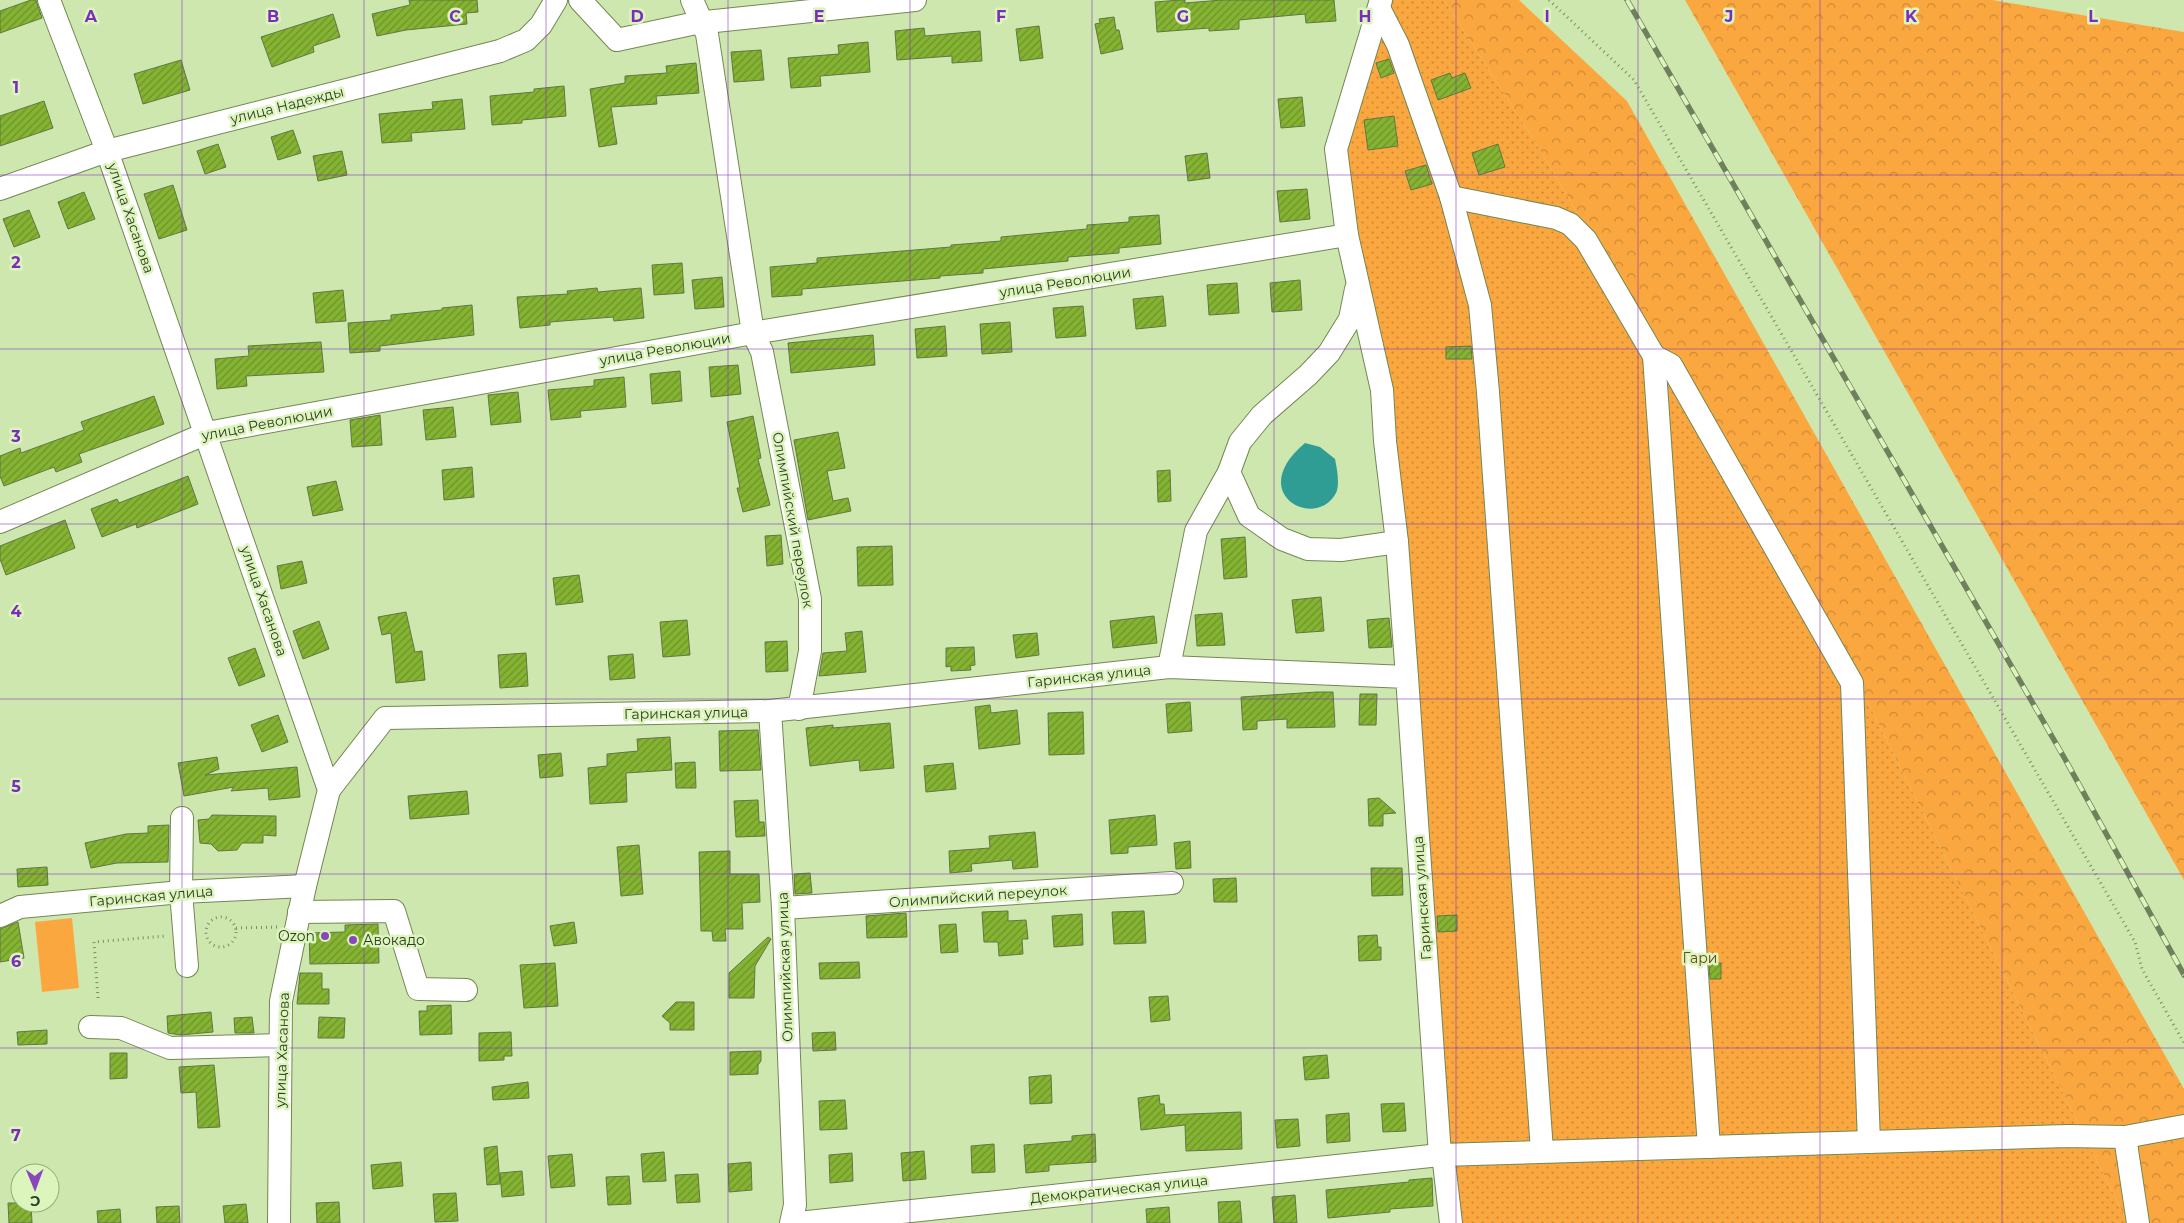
<svg xmlns="http://www.w3.org/2000/svg" width="2184" height="1223" viewBox="0 0 2184 1223" font-family="Montserrat,sans-serif">
<defs>
<pattern id="forest-crowns" width="20" height="18" patternUnits="userSpaceOnUse" patternTransform="scale(1.25)"><rect width="20" height="18" fill="#fba740"/><path d="M2 6a3 3 0 1 1 6 0M12 15a3 3 0 1 1 6 0" fill="none" stroke="#cc8935"/></pattern>
<pattern id="garden-dots" width="8" height="8" patternUnits="userSpaceOnUse" patternTransform="scale(1.25)"><rect width="8" height="8" fill="#fba740"/><path d="M2 2h.1M6 6h.1" fill="none" stroke="#cc8935" stroke-width="1.8" stroke-linecap="round"/></pattern>
<pattern id="building-hatch" width="6" height="6" patternUnits="userSpaceOnUse" patternTransform="scale(1.25)"><rect width="6" height="6" fill="#85b332"/><path d="M-1 1l2-2M0 6l6-6M5 7l2-2" fill="none" stroke="#6d932a"/></pattern>
</defs>
<rect width="100%" height="100%" fill="#cee7af"/>
<path fill="#fba740" d="M72 918 79 988 42 992 35 922Z"/>
<g fill="url(#forest-crowns)">
<path d="M1444 0H1519L1627 101 2184 1089V1223H2128L1865 697 1534 140Z"/>
<path d="M1685 0H1992L2184 32V880Z"/>
</g>
<path fill="url(#garden-dots)" d="M1389 0H1444L1534 140 1865 697 2128 1223H1453L1407 565 1393 395 1373 319 1345 151Z"/>
<path fill="#2f9d94" d="M1305 443 1320 447 1335 459C1337 469 1340 484 1336 493 1316 531 1244 494 1305 443Z"/>
<g fill="url(#building-hatch)" stroke="#617743">
<path d="M31 0H36L42 18 0 33V11Z"/>
<path d="M409 0H477L478 12 466 13 467 24 406 30 377 36 372 14 410 5Z"/>
<path d="M1180 0H1185V3L1222 0H1334L1336 21 1306 23 1305 14 1239 20V29L1209 31V28L1157 32 1155 2Z"/>
<path d="M333 14 340 37 313 46 314 52 272 67 261 37Z"/>
<path d="M1114 17 1116 30H1119L1123 49 1101 54 1095 24 1100 23 1099 19Z"/>
<path d="M1039 26 1043 58 1020 61 1016 29Z"/>
<path d="M924 28 925 36 980 31 982 61 952 63V56L897 60 895 31Z"/>
<path d="M868 42 870 72 820 76 821 86 791 88 788 58 839 54 838 45Z"/>
<path d="M761 50 764 80 734 82 731 52Z"/>
<path d="M1389 59 1394 73 1381 78 1376 63Z"/>
<path d="M181 60 190 90 143 104 134 74Z"/>
<path d="M696 63 699 93 656 96 657 104 611 107 617 144 599 147 590 89 625 83V76L667 73 666 66Z"/>
<path d="M1450 73 1452 78 1465 73 1471 88 1438 100 1431 80Z"/>
<path d="M564 86 566 116 522 120V123L492 125 490 96 534 92V89Z"/>
<path d="M1302 97 1305 126 1281 128 1278 99Z"/>
<path d="M462 99 465 129 411 133 412 141 382 143 379 114 433 109 432 102Z"/>
<path d="M44 101 53 128 0 146V116Z"/>
<path d="M1394 116 1398 146 1368 150 1364 120Z"/>
<path d="M293 130 301 153 278 160 271 137Z"/>
<path d="M218 144 226 167 205 174 197 151Z"/>
<path d="M1498 144 1505 167 1479 175 1472 153Z"/>
<path d="M342 151 347 175 318 181 313 156Z"/>
<path d="M1207 153 1210 178 1188 181 1185 156Z"/>
<path d="M1426 165 1432 184 1411 190 1405 171Z"/>
<path d="M173 185 187 230 159 239 144 194Z"/>
<path d="M1307 189 1310 219 1280 222 1277 191Z"/>
<path d="M84 192 95 219 68 229 58 202Z"/>
<path d="M29 210 40 237 14 247 3 219Z"/>
<path d="M1159 215 1161 244 1119 248V253L1068 257V261L983 269V273L940 276V278L802 289V295L772 297 770 267 817 263V258L951 247V245L1001 241V237L1087 229V225L1129 222V217Z"/>
<path d="M682 263 684 293 654 295 652 265Z"/>
<path d="M722 277 724 307 695 309 692 280Z"/>
<path d="M1300 280 1302 310 1272 312 1270 283Z"/>
<path d="M1237 283 1239 313 1209 315 1207 285Z"/>
<path d="M597 288 598 292 641 288 644 318 614 321 613 317 550 322V325L520 328 517 297 568 294 567 291Z"/>
<path d="M343 290 346 321 316 323 313 293Z"/>
<path d="M1163 296 1166 326 1136 329 1133 299Z"/>
<path d="M472 305 474 335 380 346V351L350 353 348 323 391 320V315L442 310V308Z"/>
<path d="M1083 306 1086 336 1056 338 1053 308Z"/>
<path d="M1010 322 1012 352 982 354 980 324Z"/>
<path d="M945 326 947 356 917 358 915 329Z"/>
<path d="M873 335 875 365 791 373 788 343Z"/>
<path d="M321 342 324 372 246 376 247 386 217 389 215 359 249 356 248 346Z"/>
<path d="M1471 346 1472 359H1446V347Z"/>
<path d="M738 365 741 394 711 397 709 367Z"/>
<path d="M680 371 682 401 652 404 650 374Z"/>
<path d="M624 377 626 407 580 411 581 417 551 420 548 390 594 386V380Z"/>
<path d="M518 392 521 422 491 425 488 395Z"/>
<path d="M154 396 164 424 79 454 82 462 56 472 54 467 4 486 0 476V456L20 448 21 453 84 430 81 422Z"/>
<path d="M453 407 456 437 426 440 423 410Z"/>
<path d="M380 415 382 445 352 447 350 420Z"/>
<path d="M753 416 761 458 758 459 770 505 743 512 737 488H740L727 422Z"/>
<path d="M838 432 845 468 827 471 833 501 848 498 851 511 808 520 794 440Z"/>
<path d="M472 467 474 497 444 500 442 470Z"/>
<path d="M1170 470 1171 501 1158 502 1157 471Z"/>
<path d="M188 476 198 504 137 528 136 524 102 537 91 509 117 499 119 503Z"/>
<path d="M336 481 343 510 313 516 307 487Z"/>
<path d="M65 520 75 548 6 575 0 559V546Z"/>
<path d="M781 535 783 564 767 566 765 536Z"/>
<path d="M1245 537 1247 577 1224 579 1221 539Z"/>
<path d="M892 546 893 585 858 586 857 547Z"/>
<path d="M302 561 307 583 281 589 277 566Z"/>
<path d="M579 575 583 602 556 605 553 578Z"/>
<path d="M1321 597 1324 631 1296 633 1292 600Z"/>
<path d="M406 612 415 652 422 651 425 680 396 683 391 633 382 635 378 617Z"/>
<path d="M1222 613 1225 645 1197 646 1195 615Z"/>
<path d="M1154 616 1157 643 1113 648 1110 621Z"/>
<path d="M1389 618 1392 647 1369 648 1367 620Z"/>
<path d="M687 620 690 655 663 657 660 622Z"/>
<path d="M319 621 329 649 303 659 293 631Z"/>
<path d="M862 631 866 672 819 676 823 653 847 651 845 633Z"/>
<path d="M1037 633 1039 655 1016 658 1013 635Z"/>
<path d="M787 641 788 671 766 672 765 642Z"/>
<path d="M974 647 975 665 970 666 971 670 951 671V666L946 667V648Z"/>
<path d="M255 648 265 676 239 686 228 658Z"/>
<path d="M526 653 528 686 500 688 498 655Z"/>
<path d="M633 654 635 678 610 680 608 656Z"/>
<path d="M1317 692H1333L1335 727 1287 728V719L1257 721V729L1243 730 1241 697Z"/>
<path d="M1360 694H1377L1376 725H1359Z"/>
<path d="M1190 702 1192 731 1168 733 1166 704Z"/>
<path d="M990 705 991 713 1017 710 1020 744 979 749 975 707Z"/>
<path d="M1083 712 1084 754 1049 755 1048 713Z"/>
<path d="M278 715 288 742 262 752 251 725Z"/>
<path d="M890 723 894 768 860 771 859 760 810 766 806 728 833 725V728Z"/>
<path d="M758 730 761 770 720 771 719 731Z"/>
<path d="M670 737 672 770 626 773 627 802 590 804 588 768 607 766V754L638 751 637 739Z"/>
<path d="M561 753 563 776 540 778 538 755Z"/>
<path d="M217 757 219 769 205 775 297 767 300 797 269 800 268 788 231 791 234 787 184 796 178 763Z"/>
<path d="M695 762 696 788H676L675 763Z"/>
<path d="M953 763 956 789 926 792 924 766Z"/>
<path d="M467 791 469 814 410 819 408 796Z"/>
<path d="M1379 798 1396 813 1383 814V826H1369L1368 799Z"/>
<path d="M758 800 759 822H764L765 836 736 837 734 801Z"/>
<path d="M212 815 276 816V836L263 835V843H242L237 850 218 851 211 844 200 843 198 820 209 819Z"/>
<path d="M1155 815 1157 845 1128 847V853L1111 854 1109 820Z"/>
<path d="M169 825 168 862 117 863 91 868 85 843 126 834 148 833V826Z"/>
<path d="M1035 832 1038 867 1013 869 1012 860 971 864 972 871 950 873 949 851 990 848 989 836Z"/>
<path d="M1190 841 1191 868 1176 869 1174 843Z"/>
<path d="M639 845 643 894 621 896 617 847Z"/>
<path d="M730 851V874H759L760 902 742 903 743 929H725L726 941H713L712 931H701L699 852Z"/>
<path d="M47 867 48 885 18 887 17 869Z"/>
<path d="M1371 868H1402L1403 895 1372 896Z"/>
<path d="M810 873 812 893 795 894 794 874Z"/>
<path d="M1236 878 1237 902H1214L1213 879Z"/>
<path d="M1008 911V921L1026 920 1028 939H1022L1023 954 999 956 998 942H984L982 912Z"/>
<path d="M1144 911 1146 943 1114 944 1112 912Z"/>
<path d="M906 913 907 937 867 938 866 916Z"/>
<path d="M1082 914 1083 945 1054 947 1052 916Z"/>
<path d="M1457 915V931L1438 932 1437 916Z"/>
<path d="M18 922 24 958 0 962V929Z"/>
<path d="M574 922 577 943 554 946 550 926Z"/>
<path d="M378 924 379 963 310 964 309 933 345 932V925Z"/>
<path d="M956 924 958 952 941 953 939 925Z"/>
<path d="M1377 935 1378 947H1381V960L1359 961 1358 936Z"/>
<path d="M768 937 771 939 755 966 754 998H729V973Z"/>
<path d="M859 962 860 978 820 979 819 963Z"/>
<path d="M555 963 558 1006 524 1008 520 965Z"/>
<path d="M1709 963H1721V979H1710Z"/>
<path d="M300 973H322V989H329V1004H297Z"/>
<path d="M1168 996 1170 1020 1151 1022 1149 997Z"/>
<path d="M676 1002H694V1030H670V1023L662 1016Z"/>
<path d="M451 1005 452 1034 420 1035 419 1011H427V1006Z"/>
<path d="M211 1012 213 1032 180 1035 168 1033 167 1016Z"/>
<path d="M252 1017 254 1033H235L234 1018Z"/>
<path d="M319 1017 345 1018 344 1038H318Z"/>
<path d="M47 1030V1044L18 1045 17 1032Z"/>
<path d="M511 1032 512 1056H504V1060L479 1061V1033Z"/>
<path d="M835 1032 836 1050 813 1051 812 1033Z"/>
<path d="M761 1051V1061L758 1065V1074L730 1075V1052Z"/>
<path d="M110 1053H127V1078L110 1079Z"/>
<path d="M1327 1055 1329 1078 1305 1080 1303 1057Z"/>
<path d="M214 1065 220 1127 198 1128 196 1092 181 1093 179 1067Z"/>
<path d="M1051 1075 1052 1103 1030 1104 1029 1077Z"/>
<path d="M528 1082 529 1098 493 1100 492 1087Z"/>
<path d="M1159 1095 1160 1104H1164L1165 1115 1241 1112 1242 1149 1186 1151 1185 1125 1141 1130 1138 1098Z"/>
<path d="M845 1100 847 1129 820 1130 819 1101Z"/>
<path d="M1404 1103 1406 1131 1383 1132 1381 1104Z"/>
<path d="M1349 1113 1350 1141 1327 1143 1326 1115Z"/>
<path d="M1298 1119 1300 1146 1277 1148 1275 1120Z"/>
<path d="M1095 1134 1096 1162 1049 1165V1171L1026 1173 1024 1145 1072 1141V1136Z"/>
<path d="M994 1144 995 1172 972 1173 971 1146Z"/>
<path d="M497 1146 500 1184 487 1185 484 1148Z"/>
<path d="M924 1151 926 1179 903 1181 901 1153Z"/>
<path d="M664 1152 666 1181 643 1182 641 1154Z"/>
<path d="M852 1153 853 1181 830 1183 829 1155Z"/>
<path d="M572 1154 575 1186 551 1188 548 1156Z"/>
<path d="M401 1162 403 1186 373 1189 371 1165Z"/>
<path d="M751 1162 752 1190 729 1192 728 1164Z"/>
<path d="M522 1171 524 1195 502 1197 500 1173Z"/>
<path d="M698 1174 700 1202 677 1203 675 1175Z"/>
<path d="M629 1176 631 1204 608 1205 606 1177Z"/>
<path d="M1432 1178 1433 1206 1390 1209V1212L1328 1218 1326 1190 1409 1182V1180Z"/>
<path d="M456 1193 458 1221 435 1222 433 1194Z"/>
<path d="M1295 1195 1297 1223H1274L1272 1197Z"/>
<path d="M1240 1201 1242 1223H1219L1218 1202Z"/>
<path d="M339 1202 340 1223H317L316 1203Z"/>
<path d="M8 1203H31L32 1223H9Z"/>
<path d="M246 1204 248 1223H225L223 1206Z"/>
<path d="M179 1206 180 1223H157L156 1207Z"/>
<path d="M1169 1207 1170 1223H1147L1146 1209Z"/>
<path d="M120 1209 121 1223H98L97 1211Z"/>
</g>
<g fill="none" stroke-linecap="round" stroke-linejoin="round">
<g stroke="#728853" stroke-width="24">
<g id="minor">
<path d="M49 0 107 151 329 790 305 886 281 1001 279 1223"/>
<path d="M580 0 617 40 696 23 915 0"/>
<path d="M692 0 707 34 753 333 762 352 810 599V651L799 709"/>
<path d="M1381 0 1336 149 1347 235 1382 390 1385 441 1397 542 1407 677"/>
<path d="M1379 8 1398 45 1451 197 1480 305 1488 392 1542 1151"/>
<path d="M0 189 107 151 500 51 526 40 541 25 556 0"/>
<path d="M1451 197 1556 218 1570 224 1586 240 1654 356 1709 1147"/>
<path d="M1654 356 1671 365 1852 683 1869 1142"/>
<path d="M1229 472 1249 516 1282 539 1308 549 1341 550 1397 542"/>
<path d="M0 522 207 433 753 333 1347 235"/>
<path d="M1169 667 1196 531 1229 472 1240 442 1262 415 1308 375 1329 353 1350 319 1356 289"/>
<path d="M770 711 783 908 795 1205 791 1223"/>
<path d="M329 790 385 718 770 711 1169 667 1407 677 1440 1155"/>
<path d="M182 818 181 892 187 966"/>
<path d="M783 908 1172 883"/>
<path d="M299 912 394 911 418 989 466 990"/>
<path d="M0 916 20 907 181 892 305 886"/>
<path d="M90 1027 121 1028 170 1048 280 1045"/>
<path d="M2125 1137 2138 1223"/>
<path d="M1443 1154 1451 1223"/>
<path d="M798 1223 1440 1155 2068 1136 2125 1137 2184 1126"/>
</g>
</g>
<g stroke="#7c8d67" stroke-width="3" stroke-dasharray="1 4" stroke-linecap="butt">
<path d="M1549 0 1634 80 2135 942 2142 969 2184 1043"/>
<circle cx="221" cy="932" r="15"/>
<path d="M236 928 278 927"/>
<path d="M98 998 94 942 166 936"/>
</g>
<use href="#minor" stroke="#fff" stroke-width="22"/>
<g stroke="#70805c" stroke-width="5.5">
<path id="rail" d="M1627 0 2065 759 2184 975"/>
</g>
<use href="#rail" stroke="#dbf5bc" stroke-width="4" stroke-dasharray="11" stroke-linecap="butt"/>
</g>
<path fill="none" stroke="#7b2cbf" stroke-width="1" stroke-opacity="0.55" d="M182 0V1223M364 0V1223M546 0V1223M728 0V1223M910 0V1223M1092 0V1223M1274 0V1223M1456 0V1223M1638 0V1223M1820 0V1223M2002 0V1223M0 175H2184M0 349H2184M0 524H2184M0 699H2184M0 874H2184M0 1048H2184"/>
<g fill="#8947bb" stroke="#dbf5bc" stroke-width="2">
<circle cx="325" cy="936" r="5"/>
<circle cx="353" cy="940" r="5"/>
</g>
<g text-anchor="middle" stroke-width="5" stroke-linejoin="round" paint-order="stroke">
<g font-size="14" fill="#323c25" stroke="#dbf5bc">
<text transform="translate(287 105) rotate(-14)" y="5">улица Надежды</text>
<text transform="translate(131 218) rotate(71)" y="5">улица Хасанова</text>
<text transform="translate(1065 282) rotate(-9)" y="5">улица Революции</text>
<text transform="translate(665 349) rotate(-10)" y="5">улица Революции</text>
<text transform="translate(267 423) rotate(-11)" y="5">улица Революции</text>
<text transform="translate(793 520) rotate(80)" y="5">Олимпийский переулок</text>
<text transform="translate(264 601) rotate(71)" y="5">улица Хасанова</text>
<text transform="translate(1089 676) rotate(-6)" y="5">Гаринская улица</text>
<text transform="translate(686 713) rotate(-1)" y="5">Гаринская улица</text>
<text transform="translate(151 896) rotate(-5)" y="5">Гаринская улица</text>
<text transform="translate(978 896) rotate(-4)" y="5">Олимпийский переулок</text>
<text transform="translate(1422 898) rotate(-94)" y="5">Гаринская улица</text>
<text transform="translate(785 967) rotate(-92)" y="5">Олимпийская улица</text>
<text transform="translate(282 1050) rotate(-88)" y="5">улица Хасанова</text>
<text transform="translate(1119 1189) rotate(-6)" y="5">Демократическая улица</text>
</g>
<g font-size="14" fill="#323c25" stroke="#dbf5bc" text-anchor="end">
<text x="315" y="941">Ozon</text>
<text x="363" y="945" text-anchor="start">Авокадо</text>
</g>
<g font-size="14" fill="#6c471c" stroke="#dbf5bc">
<text x="1700" y="963">Гари</text>
</g>
</g>
<g font-size="16" text-anchor="middle" font-weight="bold" fill="#7b2cbf" stroke="#dbf5bc" stroke-width="5" stroke-linejoin="round" paint-order="stroke">
<text x="91" y="22">A</text>
<text x="273" y="22">B</text>
<text x="455" y="22">C</text>
<text x="637" y="22">D</text>
<text x="819" y="22">E</text>
<text x="1001" y="22">F</text>
<text x="1183" y="22">G</text>
<text x="1365" y="22">H</text>
<text x="1547" y="22">I</text>
<text x="1729" y="22">J</text>
<text x="1911" y="22">K</text>
<text x="2093" y="22">L</text>
<text x="16" y="93">1</text>
<text x="16" y="268">2</text>
<text x="16" y="442">3</text>
<text x="16" y="617">4</text>
<text x="16" y="792">5</text>
<text x="16" y="967">6</text>
<text x="16" y="1141">7</text>
</g>
<g transform="translate(35 1188) rotate(179)"><circle r="24" fill="#dbf5bc" stroke="#97ab80"/>
<path d="M0-4L9 19L0 12L-9 19Z" fill="#8947bb"/>
<text y="-8" font-size="14" font-weight="bold" text-anchor="middle" fill="#323c25">С</text>
</g>
</svg>
